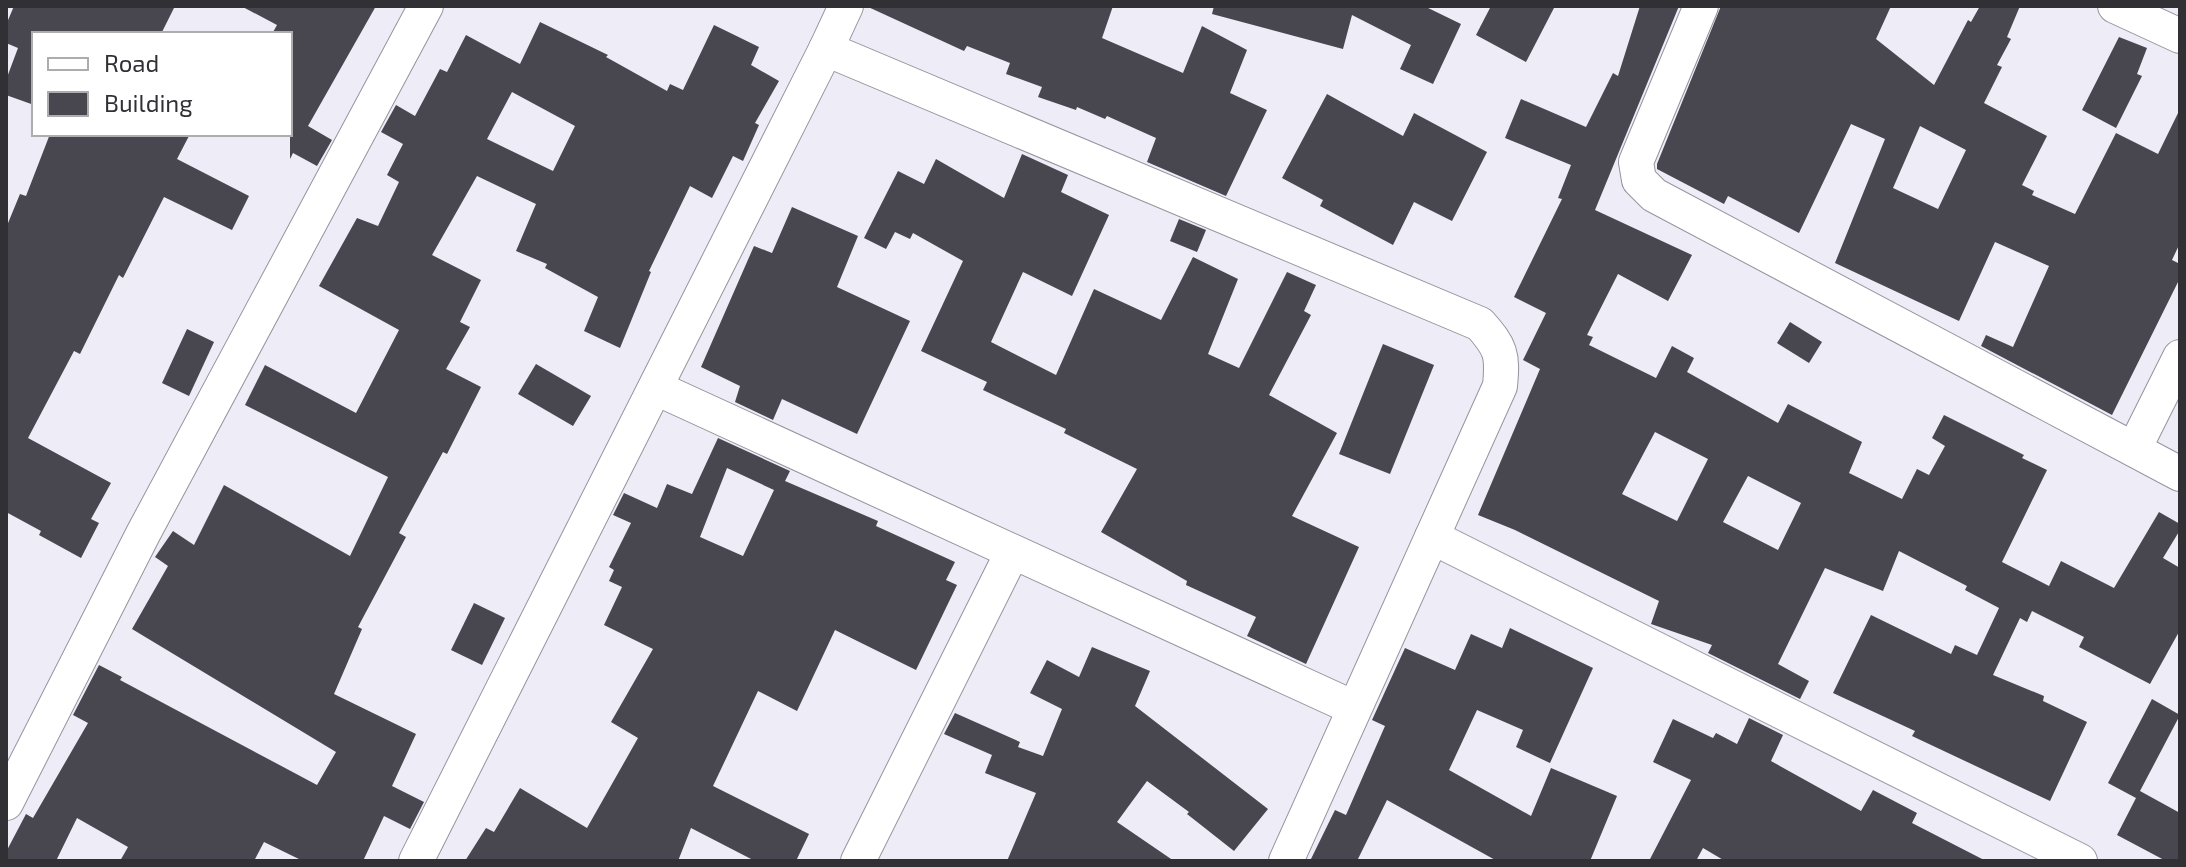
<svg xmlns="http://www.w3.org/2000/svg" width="2186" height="867" viewBox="0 0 2186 867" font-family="'Exo 2',sans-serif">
<rect width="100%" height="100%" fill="#edecf7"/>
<g fill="#48464e" fill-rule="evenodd">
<path d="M14 6H175L161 34H34V105L6 95V80L18 48 6 43V25Z"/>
<path d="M241 6H376L308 126 332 140 317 166 293 153 290 159V34H272L277 25Z"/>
<path d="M866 6H1113L1102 38 1183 73 1202 26 1247 50 1230 93 1267 110 1226 196 1147 162 1156 138 1107 116 1105 119 1077 107 1076 110 1038 97 1042 87 1006 74 1010 63 967 46 964 51Z"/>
<path d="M1214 6H1424L1461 24 1433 84 1400 69 1411 45 1352 15 1343 49 1212 14Z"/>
<path d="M1491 6H1555L1526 62 1476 35Z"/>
<path d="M1640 6H1679L1595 210 1692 255 1668 301 1618 274 1587 335 1593 337 1589 345 1656 378 1672 346 1694 358 1687 372 1778 423 1788 404 1862 442 1849 473 1902 499 1917 469 1929 475 1945 446 1932 438 1944 415 2024 455 2022 458 2047 470 2002 562 2049 586 2061 561 2114 588 2159 512 2180 524V530L2163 558 2180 568V630L2150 684 2079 647 2084 637 2032 611 2027 622 2020 618 1993 675 2044 696 2043 701 2087 722 2050 801 1912 736 1915 731 1833 693 1871 615 1951 654 1955 645 1977 655 1999 608 1965 590 1967 586 1899 551 1883 591 1825 568 1778 664 1809 681 1800 699 1708 653 1712 645 1651 624 1659 601 1515 530 1478 515 1540 369 1523 360 1546 313 1514 297 1562 199 1558 198 1571 165 1505 138 1521 99 1586 127 1613 73 1618 76ZM1655 432 1708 459 1677 521 1622 494ZM1748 476 1801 503 1778 550 1723 522Z"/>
<path d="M1721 6H1891L1876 39 1934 85 1968 20 1971 22 1980 6H2020L2007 37 2011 39 1997 65 2002 67 1984 103 2047 136 2022 185 2034 191 2032 195 2075 214 2116 133 2158 154 2180 109V243L2172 260 2180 264V278L2112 415 1981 346 1986 335 2013 347 2049 266 1995 242 1959 321 1835 263 1885 139 1851 124 1799 233 1728 196 1724 204 1657 169V164ZM1920 126 1966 150 1938 209 1893 188Z"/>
<path d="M540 22 608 55 606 57 667 91 670 84 683 90 714 25 759 47 751 65 779 81 755 123 759 125 743 161 733 156 712 198 690 186 649 271 651 272 620 348 584 331 598 297 545 268 547 264 516 251 536 204 477 176 432 255 481 280 460 322 470 327 446 369 481 387 447 454 443 452 399 533 406 537 358 627 362 629 334 694 416 734 392 786 424 802 410 829 384 816 363 861H303L264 842 254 861H120L128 847 77 818 56 861H6V852L26 814 33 818 88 723 73 715 99 665 122 677 120 680 317 785 336 752 132 629 168 566 155 557 173 531 194 545 224 485 350 556 388 477 245 405 265 365 356 413 399 330 319 286 357 218 378 226 399 182 387 175 403 144 381 132 396 105 415 116 440 69 447 72 466 35 520 64ZM512 92 575 126 553 171 487 139Z"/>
<path d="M2119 37 2147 48 2137 74 2142 76 2116 128 2082 110Z"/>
<path d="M1327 94 1403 136 1414 113 1487 152 1452 221 1414 202 1393 245 1320 206 1323 200 1282 178Z"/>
<path d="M50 134H190L177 159 249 196 232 230 164 197 123 278 119 275 80 354 74 351 28 438 111 483 91 519 99 523 81 558 39 535 41 531 6 512V228L20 194 26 196Z"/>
<path d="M1022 154 1068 175 1061 192 1109 215 1072 296 1023 272 991 342 1056 375 1094 289 1161 320 1193 257 1238 279 1208 354 1239 368 1287 272 1316 285 1304 311 1311 315 1269 395 1337 433 1292 516 1359 547 1306 664 1247 636 1256 617 1186 585 1187 581 1101 532 1137 469 1064 433 1066 429 983 390 987 382 921 351 963 261 913 233 910 239 895 232 886 249 864 238 898 171 924 184 936 159 1004 198Z"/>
<path d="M792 207 858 236 837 287 910 321 857 434 782 399 773 420 735 402 740 386 701 367 754 246 772 253Z"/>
<path d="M1179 219 1206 230 1197 252 1170 241Z"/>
<path d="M1790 322 1822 342 1809 363 1777 343Z"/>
<path d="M187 329 214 342 189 396 162 383Z"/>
<path d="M1383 344 1434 365 1390 474 1339 454Z"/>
<path d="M536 364 591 396 573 426 518 394Z"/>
<path d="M718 438 790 471 785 481 878 521 876 526 955 562 946 580 957 585 916 670 835 630 797 711 758 691 713 786 809 834 796 861H755L691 828 678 861H465L486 828 494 832 520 788 587 828 638 738 611 722 653 649 604 625 622 587 609 581 614 570 609 567 631 523 613 515 624 493 657 508 667 484 692 494ZM727 468 774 490 743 556 700 537Z"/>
<path d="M474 603 505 618 482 665 451 650Z"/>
<path d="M1510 628 1593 668 1550 763 1516 747 1523 730 1477 710 1449 770 1531 816 1551 768 1617 796 1590 861H1497L1387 800 1357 861H1310L1335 810 1346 815 1385 726 1372 720 1405 648 1455 670 1471 634 1502 648Z"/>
<path d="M1092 647 1150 671 1135 706 1268 809 1234 851 1187 814 1189 812 1147 781 1117 822 1174 861H1007L1036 793 985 773 992 755 944 734 955 713 1020 742 1018 747 1043 756 1062 709 1030 693 1047 660 1079 677Z"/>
<path d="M2152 699 2180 715 2140 791 2180 813V861H2166L2117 835 2136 798 2108 783Z"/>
<path d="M1749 718 1783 735 1771 761 1861 811 1873 790 1917 813 1912 823 1986 861H1725L1703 848 1696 861H1649L1691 780 1653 762 1673 719 1713 738 1716 733 1737 744Z"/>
</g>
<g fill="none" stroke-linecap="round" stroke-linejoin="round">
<g stroke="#94949e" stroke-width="36">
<g id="minor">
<path d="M1701 6 1636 162 1639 180 1654 195 2180 474"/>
<path d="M2115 6 2180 36"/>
<path d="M826 49 846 6"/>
<path d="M656 388 1354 708"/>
<path d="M2134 449 2180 357"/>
<path d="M1432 537 2080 861"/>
<path d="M6 803 144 532 426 6"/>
<path d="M416 861 826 49 1480 324C1501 348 1503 354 1500 386L1286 861"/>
<path d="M858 861 1012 553"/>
</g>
</g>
<use href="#minor" stroke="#fff" stroke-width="34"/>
</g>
<rect width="2186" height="867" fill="none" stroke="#313035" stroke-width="16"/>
<rect x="32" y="32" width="260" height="104" fill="#ffffff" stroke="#adacae" stroke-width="2"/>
<rect x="48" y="58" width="40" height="12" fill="#ffffff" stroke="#adacae" stroke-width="2"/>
<text x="104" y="72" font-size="24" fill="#313035">Road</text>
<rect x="48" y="92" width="40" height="24" fill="#48464e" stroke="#adacae" stroke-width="2"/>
<text x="104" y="112" font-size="24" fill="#313035">Building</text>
</svg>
